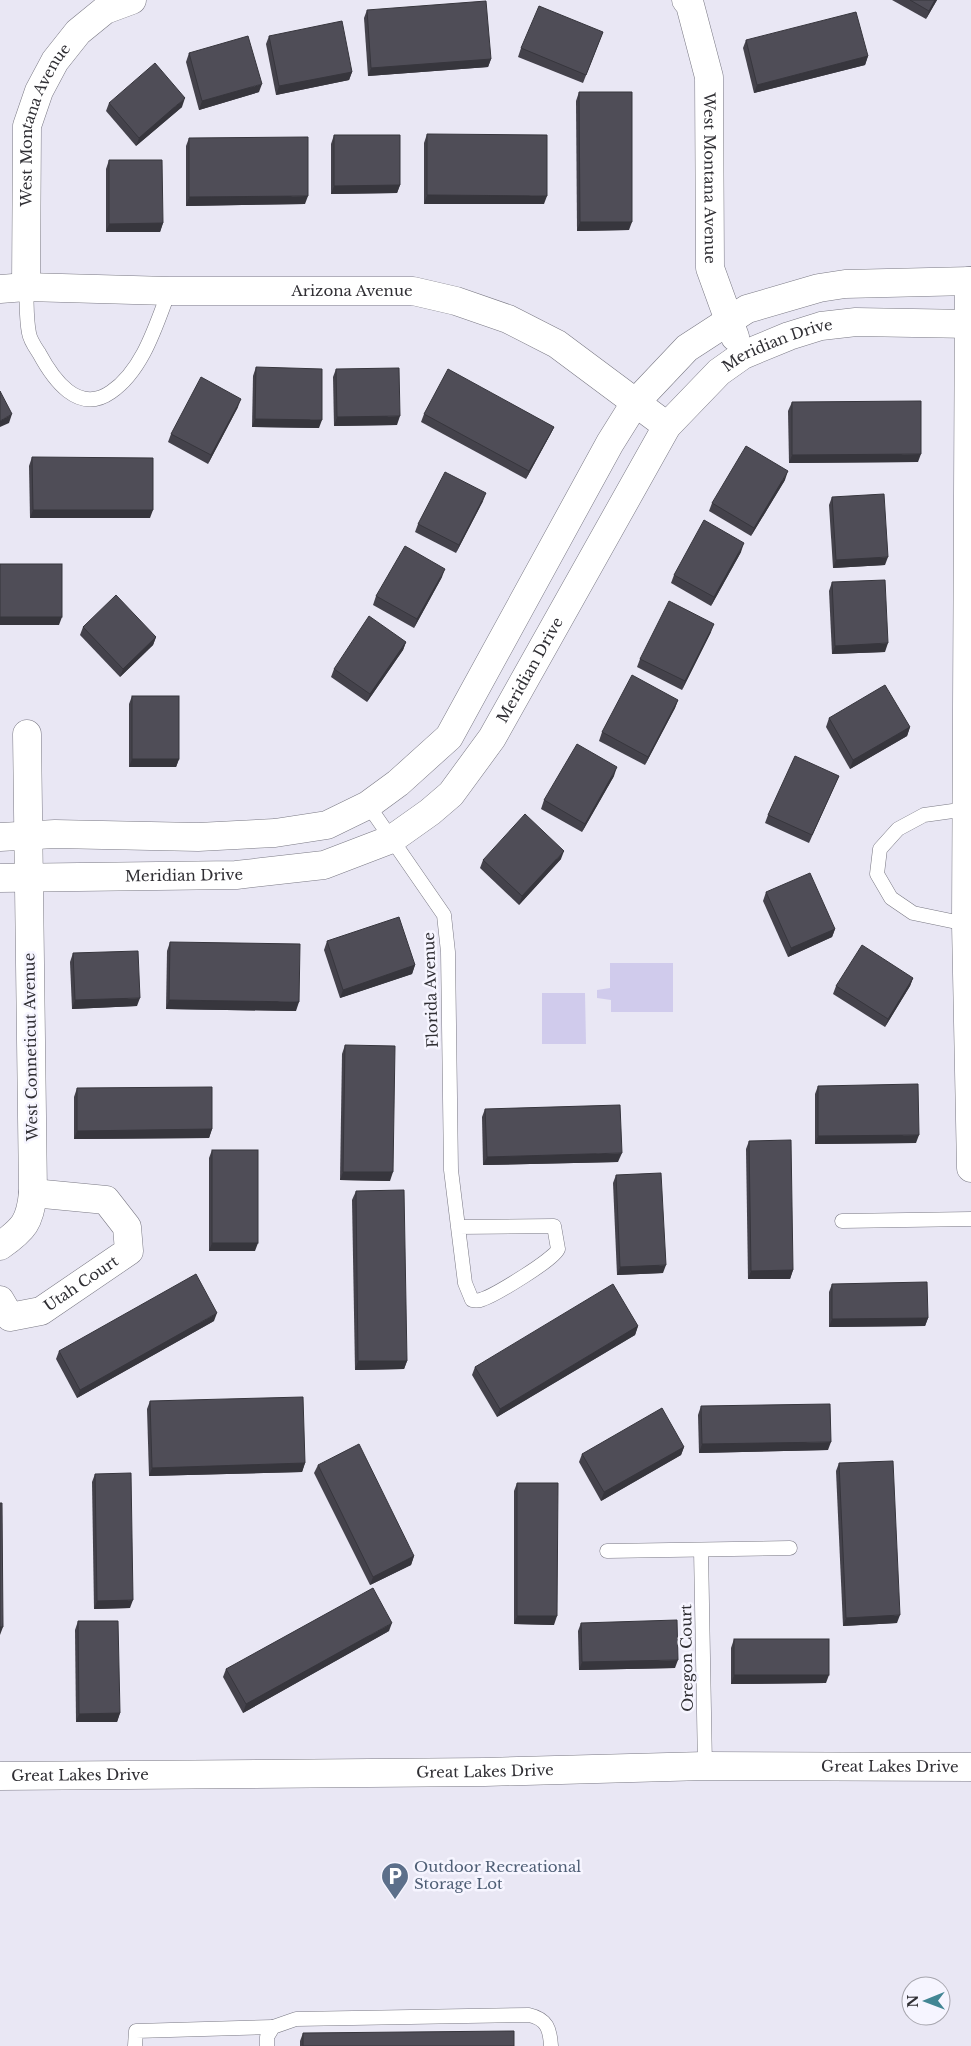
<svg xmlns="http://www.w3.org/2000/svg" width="971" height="2046" viewBox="0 0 971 2046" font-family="'Libre Baskerville',serif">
<rect width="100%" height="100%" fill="#e9e7f4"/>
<g fill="#d0cbec">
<path d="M610 963H673V1012H611V1000L597 998V990L610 988Z"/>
<path d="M542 993H585L586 1044H542Z"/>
</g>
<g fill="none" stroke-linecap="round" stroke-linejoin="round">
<g stroke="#7a7984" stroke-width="15">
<g id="service">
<path d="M26 287C27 302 26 318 29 333 30 340 35 347 39 353 53 379 78 415 111 392 143 370 156 325 169 291"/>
<path d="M368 805 444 915 448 952 451 1170 458 1227 554 1226 558 1249C555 1259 495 1295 483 1299 479 1301 476 1301 472 1300L465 1283 458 1227"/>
<path d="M966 924 913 913 891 898 877 874 880 849 898 829 924 815 967 809"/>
<path d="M842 1221 971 1219"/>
<path d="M701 1550 705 1766"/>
<path d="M607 1551 790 1548"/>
<path d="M135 2046 136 2031 273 2027"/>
<path d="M267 2046V2037L273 2027 296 2019 529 2015C547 2019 550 2029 551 2046"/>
</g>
</g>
<g stroke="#7a7984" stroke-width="29">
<g id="minor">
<path id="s1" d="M686 0 690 5 709 77 710 268 735 337"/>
<path d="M969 281 966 924 971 1168"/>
<path id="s2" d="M26 287 27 126 39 91 55 61 78 32 105 10 132 0"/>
<path id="s3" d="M0 289 26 287 169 291H413L456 301 508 319 557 344 667 426"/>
<path d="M0 837 55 834 198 837 275 833 327 825 368 805 398 783 449 737 610 443 635 403 687 348 747 309 819 288 845 284 971 281"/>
<path id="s4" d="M0 878 236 875 324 865 392 839 430 812 451 794 492 738 667 426 719 372 743 355 789 336 821 326 856 322 971 324"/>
<path d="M0 1246C24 1229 30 1222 33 1193L27 734"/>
<path id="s5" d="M0 1300 10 1317 41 1311 129 1251 127 1227 106 1200 33 1193"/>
<path id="s6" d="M0 1776 485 1772 705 1766 971 1767"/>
</g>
</g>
<use href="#service" stroke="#fff" stroke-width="14"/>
<use href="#minor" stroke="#fff" stroke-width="28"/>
</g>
<g fill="#44424b">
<path d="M892 0H937L926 19Z"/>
<path d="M367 10 491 59 488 67 368 76 364 18Z"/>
<path d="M603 32 583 83 518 57 521 48Z"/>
<path d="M269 36 352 72 349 80 276 95 266 44Z"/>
<path d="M746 40 868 56 865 65 754 93 743 48Z"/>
<path d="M189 53 259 92 199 110 186 62Z"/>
<path d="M579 92 629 230 577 231 576 101Z"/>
<path d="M109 103 182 107 136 146 106 111Z"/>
<path d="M427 134 544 204H424V143Z"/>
<path d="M334 135 400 185 397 193 331 194V144Z"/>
<path d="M189 138 305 204 186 206V146Z"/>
<path d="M109 160 163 223 160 232H106V169Z"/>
<path d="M256 367 319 428 252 427 253 376Z"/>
<path d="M336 369 397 425 334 426 333 377Z"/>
<path d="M792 402 918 462 789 463 788 411Z"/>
<path d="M238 407 208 464 168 442 171 434Z"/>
<path d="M424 414 554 427 550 435 526 479 421 422Z"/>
<path d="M32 457 150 518H30L29 466Z"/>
<path d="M785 480 751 536 709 511 712 503Z"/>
<path d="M832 497 885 565 833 568 829 505Z"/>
<path d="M483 501 456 553 415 532 418 524Z"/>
<path d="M741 552 711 606 671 583 674 575Z"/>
<path d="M442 577 414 628 373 605 376 596Z"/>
<path d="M832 582 885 652 832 654 829 591Z"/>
<path d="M83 627 156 637 153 645 120 677 80 635Z"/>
<path d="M711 632 682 690 637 667 640 659Z"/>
<path d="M406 642 403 650 367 702 331 677 334 669Z"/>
<path d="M132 696 179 759 176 767H129V704Z"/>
<path d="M678 700 675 708 645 765 599 741 602 732Z"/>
<path d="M829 718 910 727 907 736 850 769 826 727Z"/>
<path d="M614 776 582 832 541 809 544 800Z"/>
<path d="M839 776 809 843 765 823 768 815Z"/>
<path d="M561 859 519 905 480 868 483 860Z"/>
<path d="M766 892 835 929 832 937 788 957 763 901Z"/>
<path d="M327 941 415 965 412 974 340 998 324 950Z"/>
<path d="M170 942 296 1011 166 1009 167 951Z"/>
<path d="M73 953 137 1006 72 1009 70 962Z"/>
<path d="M913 978 910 986 885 1027 833 994 836 986Z"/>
<path d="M345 1045 390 1181 340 1180 342 1054Z"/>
<path d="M818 1086 916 1143 815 1144V1094Z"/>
<path d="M77 1088 212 1129 209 1138 74 1139V1097Z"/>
<path d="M485 1109 618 1162 483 1165 482 1117Z"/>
<path d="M749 1141 793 1270 790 1279H748L746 1149Z"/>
<path d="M212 1150 255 1251H209V1158Z"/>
<path d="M616 1175 663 1273 617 1275 613 1183Z"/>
<path d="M356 1191 407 1361 404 1369 355 1370 352 1200Z"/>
<path d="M832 1284 928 1318 925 1326 829 1327V1292Z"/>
<path d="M214 1321 77 1398 56 1359 59 1351Z"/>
<path d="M638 1326 635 1335 497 1417 472 1375 475 1367Z"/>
<path d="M150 1401 305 1463 302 1472 149 1476 147 1409Z"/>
<path d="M701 1406 828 1450 699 1453 698 1415Z"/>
<path d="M684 1447 681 1455 601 1501 579 1462 582 1454Z"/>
<path d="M839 1463 897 1623 843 1626 836 1471Z"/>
<path d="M318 1465 414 1556 411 1565 370 1585 314 1473Z"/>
<path d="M95 1474 130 1608 94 1609 92 1482Z"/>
<path d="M517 1483 554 1625 514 1624V1491Z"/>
<path d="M78 1621 120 1713 117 1722H76L75 1630Z"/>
<path d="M581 1623 675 1668 579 1670 578 1631Z"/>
<path d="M389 1631 243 1713 223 1677 226 1669Z"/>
<path d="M734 1639 826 1683 731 1684V1648Z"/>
<path d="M303 2033 514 2046H300V2041Z"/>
</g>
<g fill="#37363d">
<path d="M935 0H937L926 19 929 11Z"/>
<path d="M868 56 865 65 754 93 757 85Z"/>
<path d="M491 59 488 67 368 76 371 68Z"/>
<path d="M352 72 349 80 276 95 279 86Z"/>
<path d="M262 84 259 92 199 110 202 101Z"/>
<path d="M185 98 182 107 136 146 139 138Z"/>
<path d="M400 185 397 193 331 194 334 186Z"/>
<path d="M427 195 547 196 544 204H424Z"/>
<path d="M308 196 305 204 186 206 189 197Z"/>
<path d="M580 222H632L629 230 577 231Z"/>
<path d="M163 223 160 232H106L109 224Z"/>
<path d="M241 399 238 407 208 464 211 455Z"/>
<path d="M12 414 9 423 0 427V421Z"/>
<path d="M400 416 397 425 334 426 337 417Z"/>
<path d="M255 419 322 420 319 428 252 427Z"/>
<path d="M554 427 550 435 526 479 529 471Z"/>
<path d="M921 454 918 462 789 463 792 455Z"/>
<path d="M788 471 785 480 751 536 754 528Z"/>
<path d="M486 493 483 501 456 553 459 545Z"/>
<path d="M33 510H153L150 518H30Z"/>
<path d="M744 543 741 552 711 606 714 597Z"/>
<path d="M888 557 885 565 833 568 836 560Z"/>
<path d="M445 569 442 577 414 628 417 619Z"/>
<path d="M0 617H62L59 625H0Z"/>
<path d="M714 624 711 632 682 690 685 681Z"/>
<path d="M156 637 153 645 120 677 123 669Z"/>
<path d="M406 642 403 650 367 702 370 694Z"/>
<path d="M888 643 885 652 832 654 835 646Z"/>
<path d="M678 700 675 708 645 765 648 757Z"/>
<path d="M910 727 907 736 850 769 853 760Z"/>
<path d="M132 759H179L176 767H129Z"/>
<path d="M617 767 614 776 582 832 585 824Z"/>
<path d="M564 851 561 859 519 905 522 896Z"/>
<path d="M835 929 832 937 788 957 791 948Z"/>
<path d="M415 965 412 974 340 998 343 990Z"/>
<path d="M913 978 910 986 885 1027 888 1019Z"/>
<path d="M140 998 137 1006 72 1009 75 1000Z"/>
<path d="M169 1000 299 1002 296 1011 166 1009Z"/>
<path d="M212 1129 209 1138 74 1139 77 1131Z"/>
<path d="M919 1135 916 1143 815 1144 818 1136Z"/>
<path d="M622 1153 618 1162 483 1165 487 1157Z"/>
<path d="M343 1172H393L390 1181 340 1180Z"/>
<path d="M212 1243H258L255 1251H209Z"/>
<path d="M666 1265 663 1273 617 1275 620 1267Z"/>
<path d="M793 1270 790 1279H748L751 1271Z"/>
<path d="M217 1313 214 1321 77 1398 80 1390Z"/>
<path d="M928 1318 925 1326 829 1327 832 1319Z"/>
<path d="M638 1326 635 1335 497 1417 500 1409Z"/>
<path d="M358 1361H407L404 1369 355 1370Z"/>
<path d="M831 1442 828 1450 699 1453 702 1444Z"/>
<path d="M684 1447 681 1455 601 1501 604 1492Z"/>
<path d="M305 1463 302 1472 149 1476 152 1468Z"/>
<path d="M414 1556 411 1565 370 1585 373 1577Z"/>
<path d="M133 1600 130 1608 94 1609 97 1601Z"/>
<path d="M900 1615 897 1623 843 1626 846 1618Z"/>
<path d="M517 1616H557L554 1625 514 1624Z"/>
<path d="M392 1623 389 1631 243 1713 246 1704Z"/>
<path d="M0 1627H3L0 1635Z"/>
<path d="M678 1660 675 1668 579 1670 582 1662Z"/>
<path d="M734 1675H829L826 1683 731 1684Z"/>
<path d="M120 1713 117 1722H76L79 1714Z"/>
</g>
<g fill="#4f4d57" stroke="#37363d">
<path d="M910 0H935L929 11Z"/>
<path d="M486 1 491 59 371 68 367 10Z"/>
<path d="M539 6 603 32 586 75 521 48Z"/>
<path d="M856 12 868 56 757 85 746 40Z"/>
<path d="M342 21 352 72 279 86 269 36Z"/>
<path d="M248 36 262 84 202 101 189 53Z"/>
<path d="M155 63 185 98 139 138 109 103Z"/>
<path d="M579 92H632V222H580Z"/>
<path d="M427 134 547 135V196L427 195Z"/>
<path d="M334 135H400V185L334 186Z"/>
<path d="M308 137V196L189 197V138Z"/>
<path d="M109 160H162L163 223 109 224Z"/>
<path d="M256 367 322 369V420L255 419Z"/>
<path d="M399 368 400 416 337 417 336 369Z"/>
<path d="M448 369 554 427 529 471 424 414Z"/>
<path d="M201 377 241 399 211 455 171 434Z"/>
<path d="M0 391 12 414 0 421Z"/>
<path d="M921 401V454L792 455V402Z"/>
<path d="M746 446 788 471 754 528 712 503Z"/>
<path d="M32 457 153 458V510H33Z"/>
<path d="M445 472 486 493 459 545 418 524Z"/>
<path d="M884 494 888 557 836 560 832 497Z"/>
<path d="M704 520 744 543 714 597 674 575Z"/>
<path d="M405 546 445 569 417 619 376 596Z"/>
<rect x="0" y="564" width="62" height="53"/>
<path d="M885 580 888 643 835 646 832 582Z"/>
<path d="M116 595 156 637 123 669 83 627Z"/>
<path d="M669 601 714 624 685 681 640 659Z"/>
<path d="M369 616 406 642 370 694 334 669Z"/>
<path d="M632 675 678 700 648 757 602 732Z"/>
<path d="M885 685 910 727 853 760 829 718Z"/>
<rect x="132" y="696" width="47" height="63"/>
<path d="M577 744 617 767 585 824 544 800Z"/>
<path d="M795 756 839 776 812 835 768 815Z"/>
<path d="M525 814 564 851 522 896 483 860Z"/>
<path d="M810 873 835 929 791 948 766 892Z"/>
<path d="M399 917 415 965 343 990 327 941Z"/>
<path d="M170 942 300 944 299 1002 169 1000Z"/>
<path d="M862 945 913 978 888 1019 836 986Z"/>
<path d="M138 951 140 998 75 1000 73 953Z"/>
<path d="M345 1045 395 1046 393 1172H343Z"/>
<path d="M918 1084 919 1135 818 1136V1086Z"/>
<path d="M212 1087V1129L77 1131V1088Z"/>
<path d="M620 1105 622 1153 487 1157 485 1109Z"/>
<path d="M791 1140 793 1270 751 1271 749 1141Z"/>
<rect x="212" y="1150" width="46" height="93"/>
<path d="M661 1173 666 1265 620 1267 616 1175Z"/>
<path d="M404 1190 407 1361H358L356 1191Z"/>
<path d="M196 1274 217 1313 80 1390 59 1351Z"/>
<path d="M927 1282 928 1318 832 1319V1284Z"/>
<path d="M613 1284 638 1326 500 1409 475 1367Z"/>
<path d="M303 1397 305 1463 152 1468 150 1401Z"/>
<path d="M830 1404 831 1442 702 1444 701 1406Z"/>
<path d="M662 1408 684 1447 604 1492 582 1454Z"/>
<path d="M359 1444 414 1556 373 1577 318 1465Z"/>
<path d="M893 1461 900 1615 846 1618 839 1463Z"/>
<path d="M131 1473 133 1600 97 1601 95 1474Z"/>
<path d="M517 1483H558L557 1616H517Z"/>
<path d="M0 1503H2L3 1627H0Z"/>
<path d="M373 1588 392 1623 246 1704 226 1669Z"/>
<path d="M677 1620 678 1660 582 1662 581 1623Z"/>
<path d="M78 1621H118L120 1713 79 1714Z"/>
<rect x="734" y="1639" width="95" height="36"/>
<path d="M514 2031V2046H303V2033Z"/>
</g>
<defs>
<g id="parking-pin" transform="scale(1.4375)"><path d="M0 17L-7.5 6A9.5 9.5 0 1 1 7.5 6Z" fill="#5c6f8a" stroke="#f6f5ff"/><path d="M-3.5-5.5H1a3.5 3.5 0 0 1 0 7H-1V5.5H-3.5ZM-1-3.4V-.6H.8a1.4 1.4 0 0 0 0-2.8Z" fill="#fff"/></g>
</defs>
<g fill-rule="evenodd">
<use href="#parking-pin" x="395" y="1876"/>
</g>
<g text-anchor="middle" stroke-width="5" stroke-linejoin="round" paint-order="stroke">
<g font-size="15" fill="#302f34" stroke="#f6f5ff">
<text dy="5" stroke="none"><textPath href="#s2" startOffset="166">West Montana Avenue</textPath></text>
<text dy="5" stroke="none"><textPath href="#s1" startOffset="182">West Montana Avenue</textPath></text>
<text dy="5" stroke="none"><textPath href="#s3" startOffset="352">Arizona Avenue</textPath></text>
<text dy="5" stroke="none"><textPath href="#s4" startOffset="1039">Meridian Drive</textPath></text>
<text dy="5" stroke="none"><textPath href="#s4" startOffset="619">Meridian Drive</textPath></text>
<text dy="5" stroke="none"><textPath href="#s4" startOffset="184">Meridian Drive</textPath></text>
<text transform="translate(431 990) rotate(-92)" y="5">Florida Avenue</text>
<text transform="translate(31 1047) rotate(-91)" y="5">West Conneticut Avenue</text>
<text dy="5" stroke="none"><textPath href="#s5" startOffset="100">Utah Court</textPath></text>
<text transform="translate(687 1658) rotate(-91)" y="5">Oregon Court</text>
<text dy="5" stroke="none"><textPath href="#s6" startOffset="890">Great Lakes Drive</textPath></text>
<text dy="5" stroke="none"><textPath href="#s6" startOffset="485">Great Lakes Drive</textPath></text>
<text dy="5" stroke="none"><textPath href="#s6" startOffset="80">Great Lakes Drive</textPath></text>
</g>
<g font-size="15" fill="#4e5e75" stroke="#f6f5ff" text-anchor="start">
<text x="414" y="1872">Outdoor Recreational<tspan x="414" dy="17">Storage Lot</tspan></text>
</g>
</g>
<g transform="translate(926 2001) rotate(269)"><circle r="24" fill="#f6f5ff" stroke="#a7a6ae"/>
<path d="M0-4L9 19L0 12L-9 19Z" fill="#428694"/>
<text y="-8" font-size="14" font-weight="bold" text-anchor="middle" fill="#302f34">N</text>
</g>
</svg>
